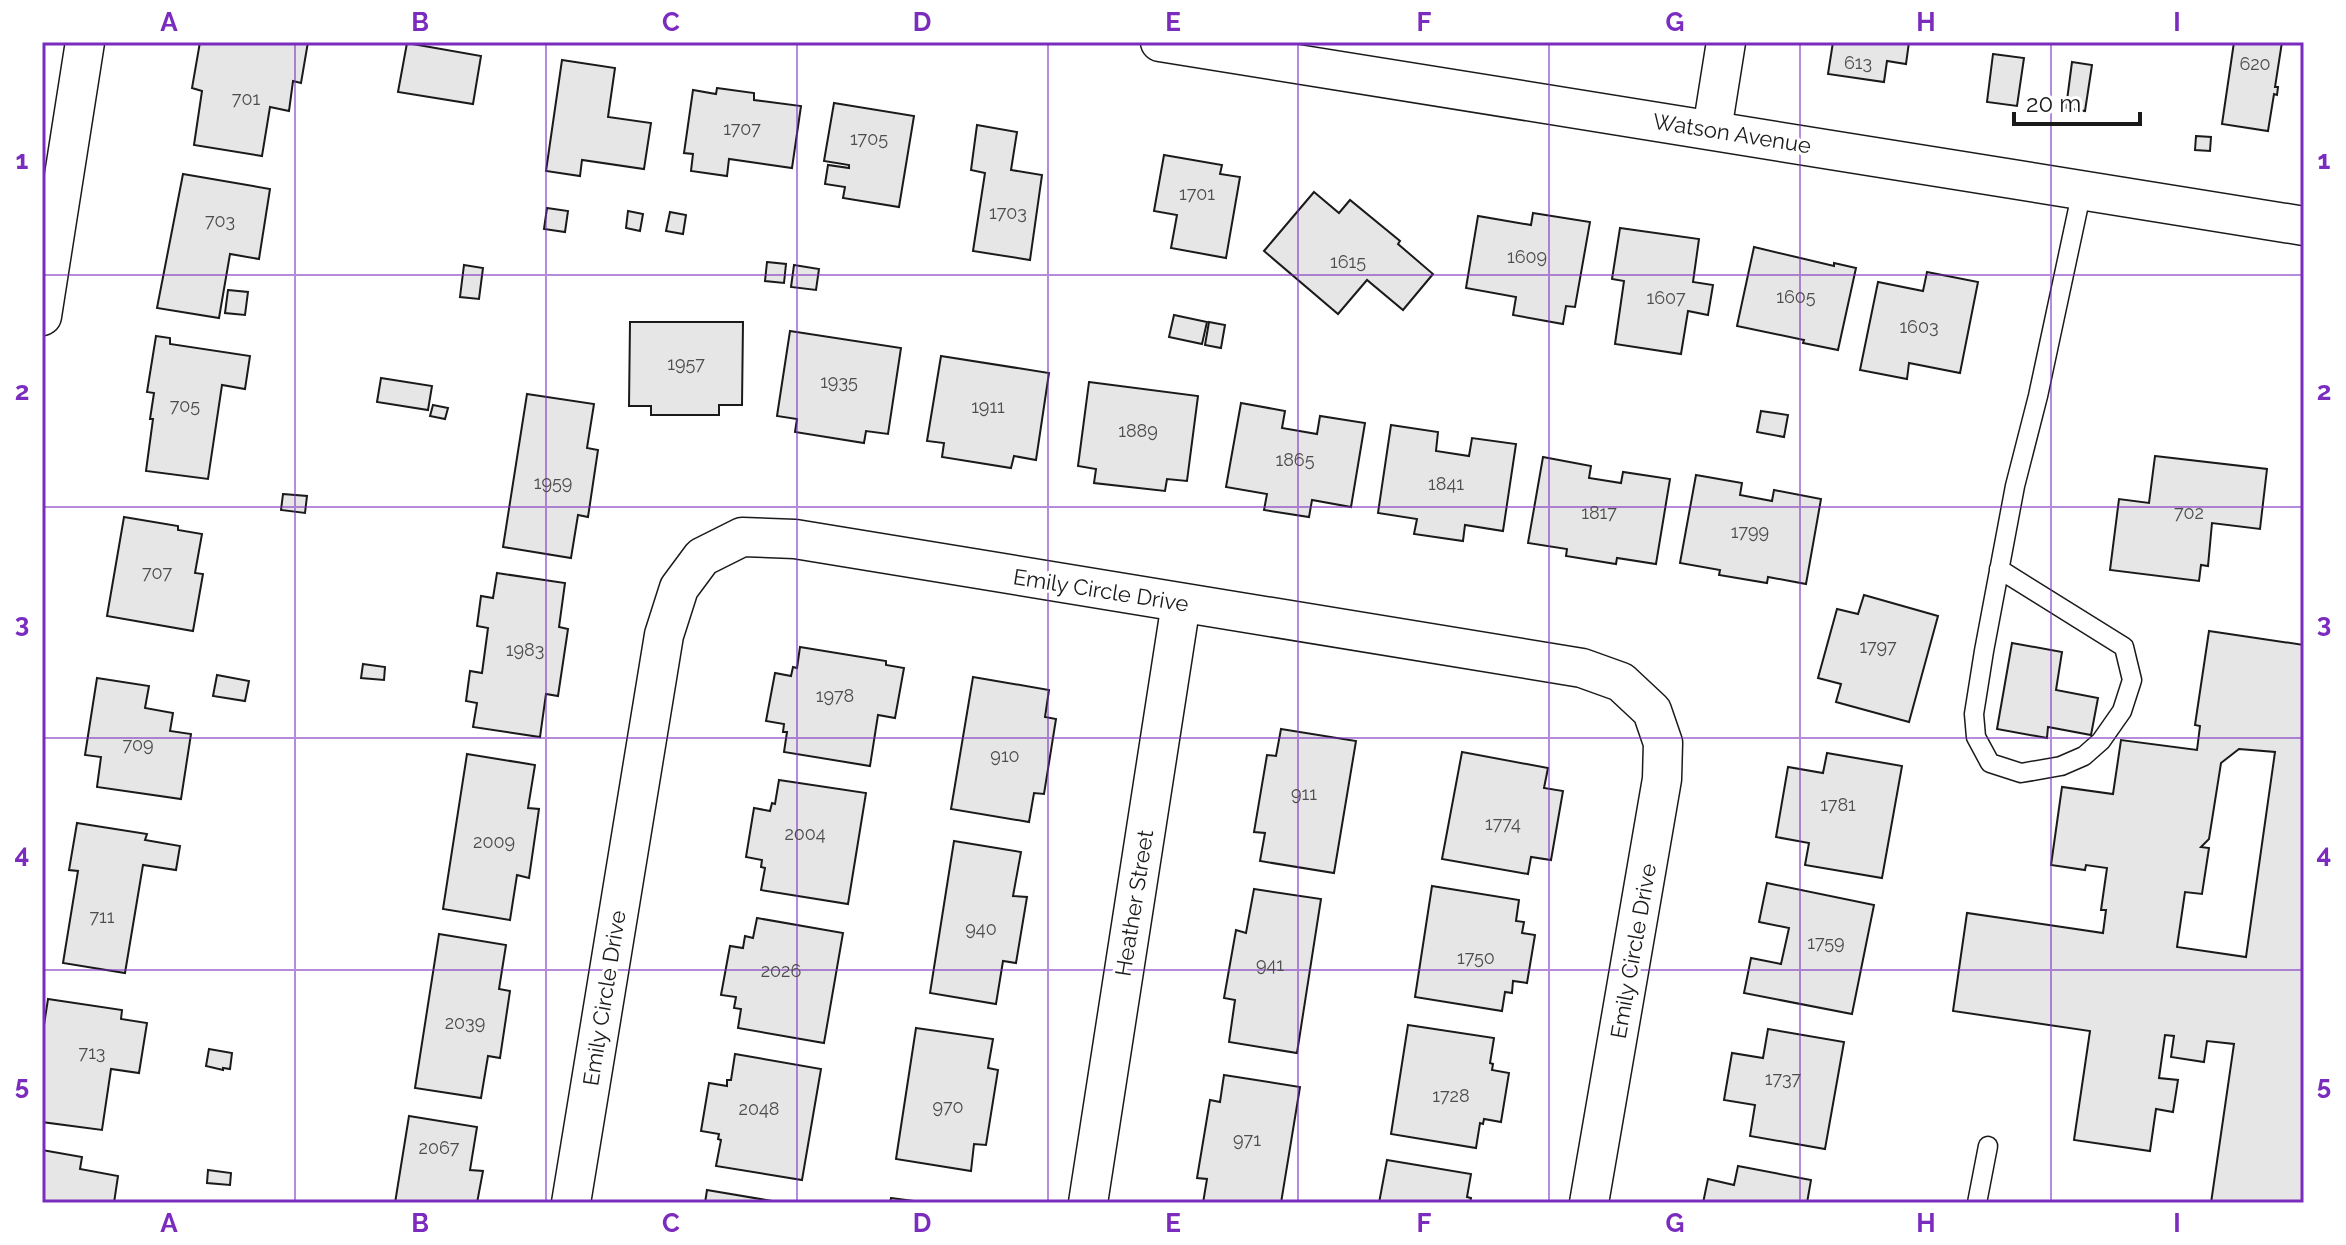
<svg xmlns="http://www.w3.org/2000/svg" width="2346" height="1245" viewBox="0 0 2346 1245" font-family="Raleway,sans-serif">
<rect width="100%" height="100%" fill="#fff"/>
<g fill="#e6e6e6" stroke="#1a1a1a" stroke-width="2" fill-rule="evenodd">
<path d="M200 42H308L301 83 293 81 289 111 270 107 262 156 194 145 202 91 192 88Z"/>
<path d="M1833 42H1909L1906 64 1887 61 1884 82 1828 74Z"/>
<path d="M2234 42H2282L2275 87H2278L2277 95 2274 94 2268 131 2222 124Z"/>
<path d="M407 43 481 56 473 104 398 92Z"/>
<path d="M1993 54 2024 58 2017 106 1987 102Z"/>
<path d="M562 60 615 68 608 117 651 123 644 169 582 160 580 176 546 171Z"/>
<path d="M2072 62 2092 65 2085 111 2066 108Z"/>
<path d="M717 88 754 93V100L801 106 792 168 729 159 727 176 691 171 693 154 684 153 693 90 716 94Z"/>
<path d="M834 103 914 116 899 207 843 198 845 187 825 184 828 165 849 168V165L824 161Z"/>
<path d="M977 125 1017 132 1011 170 1042 175 1030 260 973 251 985 173 971 170Z"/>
<path d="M2196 136 2211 137 2210 151 2195 150Z"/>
<path d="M1164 155 1222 165 1220 174 1240 177 1226 258 1171 248 1177 215 1154 211Z"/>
<path d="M183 174 270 189 259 259 230 254 219 318 157 308Z"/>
<path d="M1314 192 1339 213 1350 200 1400 241 1398 244 1433 274 1403 310 1367 280 1338 314 1264 251Z"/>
<path d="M547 208 568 211 565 232 544 229Z"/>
<path d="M628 211 643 214 640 231 626 228Z"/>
<path d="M670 212 686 215 683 234 666 231Z"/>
<path d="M1533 213 1590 222 1575 307 1566 306 1563 324 1513 315 1516 297 1466 288 1478 216 1531 225Z"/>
<path d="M1620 228 1699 239 1693 282 1713 285 1708 315 1688 311 1681 354 1615 344 1624 281 1612 279Z"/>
<path d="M1754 247 1834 266V263L1856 268 1838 350 1803 343 1804 340 1737 326Z"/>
<path d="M767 262 786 264 784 283 765 281Z"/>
<path d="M464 265 483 268 479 299 460 297Z"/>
<path d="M794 265 819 269 816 290 791 287Z"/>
<path d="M1927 272 1978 282 1960 373 1909 363 1907 379 1860 370 1878 282 1923 291Z"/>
<path d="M228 290 248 292 245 315 225 313Z"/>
<path d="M1174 315 1207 322 1202 344 1169 337Z"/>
<path d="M630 322H743L742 405H719V415H651V406H629Z"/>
<path d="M1209 322 1225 325 1221 348 1205 345Z"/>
<path d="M790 331 901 348 888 434 866 431 864 443 795 432 797 419 777 416Z"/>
<path d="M156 336 170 338V344L250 356 245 389 222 385 208 479 146 471 153 419H150L154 393 147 392Z"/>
<path d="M941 356 1049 373 1036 460 1014 456 1011 468 942 457 944 443 927 441Z"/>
<path d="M381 378 432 386 428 410 377 402Z"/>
<path d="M1089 382 1198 396 1187 481 1167 479 1165 491 1094 483 1096 469 1078 466Z"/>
<path d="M527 394 594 404 587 448 598 450 588 517 578 515 571 558 503 547Z"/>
<path d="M1241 403 1285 411 1282 428 1317 434 1320 416 1365 423 1351 507 1312 500 1309 517 1264 510 1267 494 1226 487Z"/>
<path d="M433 405 448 408 445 419 430 416Z"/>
<path d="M1761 411 1788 415 1784 437 1757 432Z"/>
<path d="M1391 425 1438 432 1436 451 1469 456 1472 438 1516 444 1503 531 1465 525 1463 541 1414 534 1417 519 1378 513Z"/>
<path d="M2155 456 2267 469 2260 529 2212 523 2208 566 2201 565 2199 581 2110 570 2119 499 2149 503Z"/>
<path d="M1543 457 1591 466 1589 478 1621 483 1623 472 1670 479 1656 564 1617 558 1616 564 1566 556 1567 549 1528 543Z"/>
<path d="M1696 475 1742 483 1740 495 1772 501 1774 490 1821 499 1806 584 1768 577 1767 583 1719 575 1720 570 1680 563Z"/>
<path d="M283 494 307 496 305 513 281 510Z"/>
<path d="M124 517 178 526V530L202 534 195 573 203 574 193 631 107 616Z"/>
<path d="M497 573 565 583 559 627 568 629 558 696 546 694 540 737 473 727 477 703 466 701 470 671 482 673 488 628 477 626 481 596 493 598Z"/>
<path d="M1864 595 1938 616 1909 722 1836 702 1841 684 1818 678 1837 609 1858 614Z"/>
<path d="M2209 631 2304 645V1203H2211L2234 1044 2207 1041 2204 1062 2171 1057 2174 1036 2165 1035 2159 1078 2178 1080 2173 1112 2156 1109 2150 1151 2074 1140 2090 1031 1953 1011 1967 913 2103 933 2106 910H2101L2107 868 2086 865 2085 870 2051 865 2062 787 2113 794 2121 740 2197 750 2200 726 2195 725ZM2239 749 2275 752 2246 957 2177 947 2185 892 2202 894 2209 848 2201 847 2209 839 2221 763Z"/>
<path d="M2012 643 2062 652 2056 690 2098 698 2091 735 2048 727 2047 738 1997 729Z"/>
<path d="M800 647 886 661V665L904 668 895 718 878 715 870 766 784 752 787 732H783L784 724 766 721 775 673 791 676 793 667 797 668Z"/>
<path d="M363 664 385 667 384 680 361 678Z"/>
<path d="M217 675 249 681 245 701 213 696Z"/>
<path d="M973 677 1049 690 1045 717 1056 719 1044 794 1034 793 1029 822 951 809Z"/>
<path d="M97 678 149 686 145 708 173 713 170 731 191 734 181 799 97 787 101 757 85 755Z"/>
<path d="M1281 729 1356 741 1334 873 1260 861 1265 833 1254 832 1267 755 1276 756Z"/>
<path d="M1462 752 1548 768 1544 788 1563 791 1551 860 1531 857 1528 874 1442 859Z"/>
<path d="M1827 753 1902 766 1882 878 1805 865 1809 843 1776 837 1788 767 1823 773Z"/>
<path d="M467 754 535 765 528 808 539 809 529 878 517 875 510 920 443 909Z"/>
<path d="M779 780 866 793 848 904 761 890 765 868 761 867 762 860 746 857 754 808 770 811 772 803 775 804Z"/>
<path d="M77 823 147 834 145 840 180 846 176 870 143 865 125 973 63 963 78 871 69 870Z"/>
<path d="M954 841 1021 852 1013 896 1027 897 1016 963 1003 961 996 1004 930 993Z"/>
<path d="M1767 883 1874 905 1852 1014 1744 993 1751 958 1781 964 1789 928 1759 922Z"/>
<path d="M1432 886 1519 900 1516 921 1524 922 1522 933 1535 935 1527 983 1513 981 1512 993 1505 992 1502 1011 1415 997Z"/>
<path d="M1254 889 1321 899 1297 1053 1229 1042 1235 1000 1224 998 1236 930 1246 933Z"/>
<path d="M757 918 843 933 824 1043 738 1028 741 1009 734 1008 736 997 721 995 730 946 743 948 745 936 753 938Z"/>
<path d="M439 934 506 945 499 989 510 991 500 1058 488 1056 481 1098 415 1088Z"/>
<path d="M48 999 122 1010 121 1019 147 1023 139 1073 111 1069 102 1130 42 1122V1038Z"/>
<path d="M1408 1025 1494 1038 1490 1063 1493 1064 1492 1070 1509 1073 1501 1122 1484 1119 1483 1124 1480 1123 1476 1148 1391 1134Z"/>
<path d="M916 1028 993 1039 988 1068 998 1070 986 1145 974 1144 971 1171 896 1159Z"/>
<path d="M1768 1029 1844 1042 1825 1149 1750 1136 1755 1105 1724 1100 1732 1053 1763 1058Z"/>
<path d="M209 1049 232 1053 230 1069 223 1068V1070L206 1066Z"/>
<path d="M735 1054 821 1069 802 1180 716 1166 721 1140 718 1139 719 1134 701 1131 709 1083 727 1086V1080H731Z"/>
<path d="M1224 1075 1300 1087 1281 1203H1203L1207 1179 1197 1178 1210 1100 1220 1102Z"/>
<path d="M409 1116 477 1127 470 1170 483 1171 477 1203H395Z"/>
<path d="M42 1150 82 1157 80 1169 118 1176 114 1203H42Z"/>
<path d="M1387 1160 1471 1174 1467 1197 1471 1198 1470 1203H1379Z"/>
<path d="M1738 1166 1811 1180 1807 1203H1703L1708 1179 1734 1185Z"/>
<path d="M208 1170 231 1173 230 1185 207 1183Z"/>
<path d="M707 1190 784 1203H705Z"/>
<path d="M891 1198 929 1203H890Z"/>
</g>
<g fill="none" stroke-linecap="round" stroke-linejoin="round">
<g stroke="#1a1a1a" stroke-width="21">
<g id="service">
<path d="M1999 569 2124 647 2132 680 2122 711 2101 741 2084 756 2061 766 2021 773 1990 763 1976 737 1974 714 1984 651 2015 486 2038 396 2082 190"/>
<path d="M1977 1203 1988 1146"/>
</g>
</g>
<g stroke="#1a1a1a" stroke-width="41">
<g id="minor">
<path d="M1160 42 2304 226"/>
<path d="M1712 130 1726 42"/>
<path d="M42 316 85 42"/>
<path d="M571 1203 664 635 679 588 702 557 742 537 795 539 1582 668 1621 682 1652 711 1663 743 1662 779 1589 1203"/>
<path d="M1088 1203 1181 603"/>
</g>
</g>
<use href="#service" stroke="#fff" stroke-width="18"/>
<use href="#minor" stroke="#fff" stroke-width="38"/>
</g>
<path fill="none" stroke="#7b2cbf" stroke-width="2" stroke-opacity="0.55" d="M295 42V1203M546 42V1203M797 42V1203M1048 42V1203M1298 42V1203M1549 42V1203M1800 42V1203M2051 42V1203M42 275H2304M42 507H2304M42 738H2304M42 970H2304"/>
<g text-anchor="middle" stroke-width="6" stroke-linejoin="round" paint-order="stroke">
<g font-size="18" fill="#4d4d4d">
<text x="1858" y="69">613</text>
<text x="2255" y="70">620</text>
<text x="246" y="105">701</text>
<text x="742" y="135">1707</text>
<text x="869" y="145">1705</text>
<text x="1197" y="200">1701</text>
<text x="1008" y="219">1703</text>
<text x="220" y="227">703</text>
<text x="1527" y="263">1609</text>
<text x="1348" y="268">1615</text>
<text x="1796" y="303">1605</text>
<text x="1666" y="304">1607</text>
<text x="1919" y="333">1603</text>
<text x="686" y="370">1957</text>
<text x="839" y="388">1935</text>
<text x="185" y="412">705</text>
<text x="988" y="413">1911</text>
<text x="1138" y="437">1889</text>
<text x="1295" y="466">1865</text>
<text x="553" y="489">1959</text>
<text x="1446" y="490">1841</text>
<text x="1599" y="519">1817</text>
<text x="2189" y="519">702</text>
<text x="1750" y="538">1799</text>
<text x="157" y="579">707</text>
<text x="1878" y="653">1797</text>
<text x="525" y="656">1983</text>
<text x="835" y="702">1978</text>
<text x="138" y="751">709</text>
<text x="1005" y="762">910</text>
<text x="1304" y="800">911</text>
<text x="1838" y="811">1781</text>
<text x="1503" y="830">1774</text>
<text x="805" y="840">2004</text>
<text x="494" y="848">2009</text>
<text x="102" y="923">711</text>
<text x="981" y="935">940</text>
<text x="1826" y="949">1759</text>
<text x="1476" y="964">1750</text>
<text x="1270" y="971">941</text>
<text x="781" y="977">2026</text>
<text x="465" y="1029">2039</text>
<text x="92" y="1059">713</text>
<text x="1783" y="1085">1737</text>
<text x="1451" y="1102">1728</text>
<text x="948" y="1113">970</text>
<text x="759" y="1115">2048</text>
<text x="1247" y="1146">971</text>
<text x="439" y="1154">2067</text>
</g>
<g font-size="22" fill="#1a1a1a" stroke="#fff">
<text transform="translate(1732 133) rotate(9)" y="8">Watson Avenue</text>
<text transform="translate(1101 590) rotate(9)" y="8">Emily Circle Drive</text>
<text transform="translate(1134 903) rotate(-81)" y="8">Heather Street</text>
<text transform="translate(1633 951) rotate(-80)" y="8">Emily Circle Drive</text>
<text transform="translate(604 998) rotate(-81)" y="8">Emily Circle Drive</text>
</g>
</g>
<rect width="2346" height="1245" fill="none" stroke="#ffffff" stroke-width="88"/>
<path d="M2014 112v12h126v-12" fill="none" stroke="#1a1a1a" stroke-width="4"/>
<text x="2026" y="112" font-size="24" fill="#1a1a1a" stroke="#ffffff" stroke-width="6" paint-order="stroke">20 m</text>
<rect x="44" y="44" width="2258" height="1157" fill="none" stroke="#7b2cbf" stroke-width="3"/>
<g font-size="26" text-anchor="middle" font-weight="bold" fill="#7b2cbf">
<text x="169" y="31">A</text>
<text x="420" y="31">B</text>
<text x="671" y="31">C</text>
<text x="922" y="31">D</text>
<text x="1173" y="31">E</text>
<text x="1424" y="31">F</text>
<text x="1675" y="31">G</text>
<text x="1926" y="31">H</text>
<text x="2177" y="31">I</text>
<text x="22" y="169">1</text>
<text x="2324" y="169">1</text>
<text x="22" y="400">2</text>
<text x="2324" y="400">2</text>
<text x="22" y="632">3</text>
<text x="2324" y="632">3</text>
<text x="22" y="863">4</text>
<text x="2324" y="863">4</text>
<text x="22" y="1094">5</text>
<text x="2324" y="1094">5</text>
<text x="169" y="1232">A</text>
<text x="420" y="1232">B</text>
<text x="671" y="1232">C</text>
<text x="922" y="1232">D</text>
<text x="1173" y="1232">E</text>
<text x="1424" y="1232">F</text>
<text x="1675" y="1232">G</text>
<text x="1926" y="1232">H</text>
<text x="2177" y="1232">I</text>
</g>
</svg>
